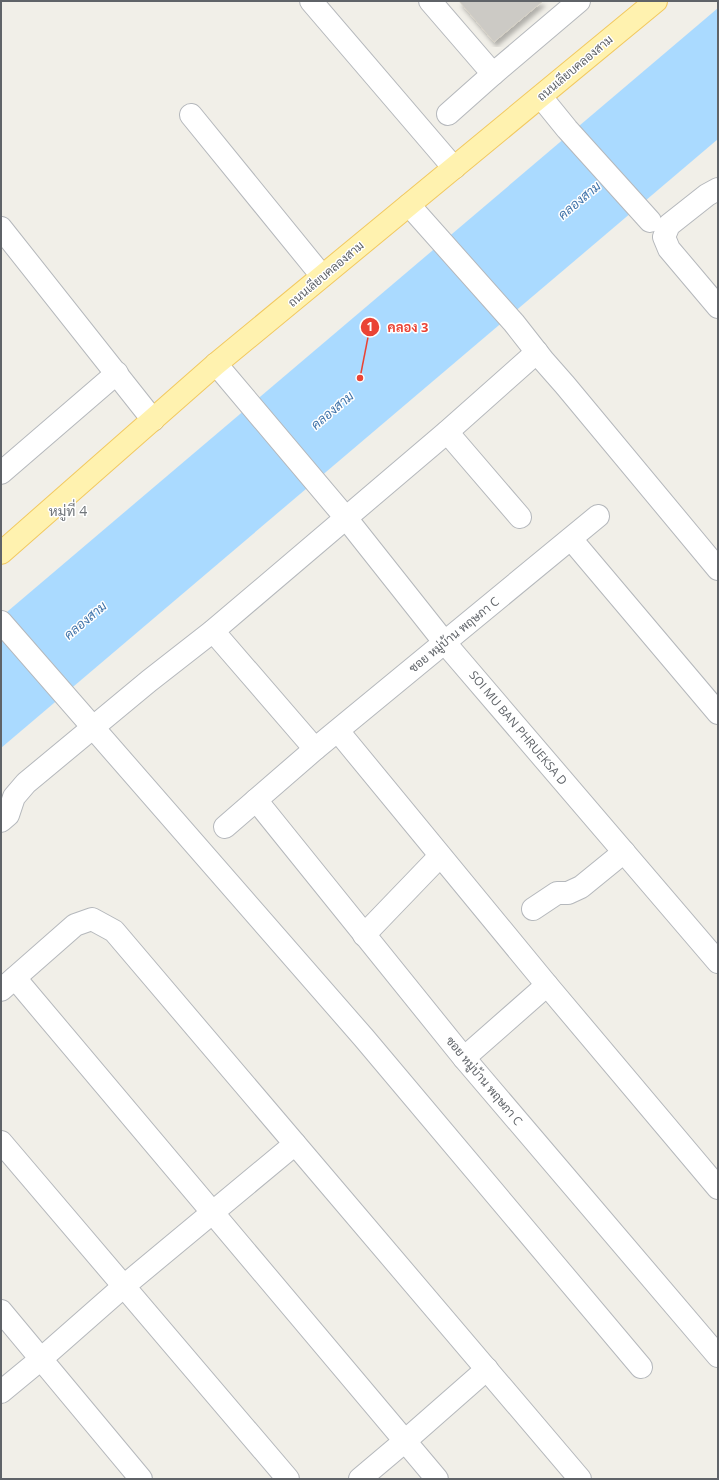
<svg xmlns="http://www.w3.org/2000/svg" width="719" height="1480" viewBox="0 0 719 1480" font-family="'Open Sans',Sarabun,sans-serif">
<defs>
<filter id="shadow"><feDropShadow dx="2.5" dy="4.5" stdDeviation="2" flood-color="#0004"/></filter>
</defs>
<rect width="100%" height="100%" fill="#f1efe8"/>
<path fill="#aadaff" d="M718 8V139L1 748V617Z"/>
<path fill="#cccac5" stroke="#d6d1c6" filter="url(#shadow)" d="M459 1H543L494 42Z"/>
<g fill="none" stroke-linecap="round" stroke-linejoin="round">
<g stroke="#b5b8bc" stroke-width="24">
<g id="minor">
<path d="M311 1 454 168"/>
<path d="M430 1 493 74 579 1"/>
<path d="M541 97 567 129 650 221"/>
<path d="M448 114 493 74"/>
<path d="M191 115 322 276"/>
<path d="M718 189 707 195 669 225 664 237 669 249 718 307"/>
<path d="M409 205 514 323 543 360 565 385 718 569"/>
<path d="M1 228 153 420"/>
<path d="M216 364 346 518 445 643 718 962"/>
<path d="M447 432 520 517"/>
<path d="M1 473 117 373"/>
<path d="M571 539 718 713"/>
<path d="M1 622 364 1038 641 1367"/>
<path d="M213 631 315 749"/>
<path d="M338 731 547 985 718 1188"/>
<path d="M256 800 464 1058 718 1356"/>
<path d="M1 821 8 815 14 797 26 783 149 681 213 631 447 432 537 352"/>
<path d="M225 827 315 749 598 516"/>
<path d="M533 909 557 893H568L581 887 624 852"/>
<path d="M364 935 440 856"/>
<path d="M15 978 437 1479"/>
<path d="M1 990 75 925 92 919 114 931 580 1479"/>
<path d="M464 1058 547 985"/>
<path d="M1 1142 288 1479"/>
<path d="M1 1311 141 1479"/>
<path d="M1 1392 41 1359 124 1286 295 1144"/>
<path d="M360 1479 405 1441 487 1369"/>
</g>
</g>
<g stroke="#f2c960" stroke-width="24">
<path id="major" d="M1 553 216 364 656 1"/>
</g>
<use href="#minor" stroke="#fff" stroke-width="22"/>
<use href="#major" stroke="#fff2af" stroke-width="22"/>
</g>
<g text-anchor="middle" stroke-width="3" stroke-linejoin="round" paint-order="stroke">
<g font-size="12" fill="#5f6368" stroke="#fff">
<text transform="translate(575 68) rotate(-40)" y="4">ถนนเลียบคลองสาม</text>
<text transform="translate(326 274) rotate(-40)" y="4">ถนนเลียบคลองสาม</text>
<text transform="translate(454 635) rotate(-39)" y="4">ซอย หมู่บ้าน พฤษภา C</text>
<text transform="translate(518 728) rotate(50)" y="4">SOI MU BAN PHRUEKSA D</text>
<text transform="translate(484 1081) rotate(50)" y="4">ซอย หมู่บ้าน พฤษภา C</text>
</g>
<g font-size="13" font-style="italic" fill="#4174aa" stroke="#fff">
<text transform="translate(579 200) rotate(-40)" y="5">คลองสาม</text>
<text transform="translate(332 410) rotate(-40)" y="5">คลองสาม</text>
<text transform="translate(85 620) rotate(-40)" y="5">คลองสาม</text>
</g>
<g font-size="14" fill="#70757a" stroke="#fff">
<text x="68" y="516">หมู่ที่ 4</text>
</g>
</g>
<path fill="none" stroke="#ea4335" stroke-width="1.5" d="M360 378L370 327"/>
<g fill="#ea4335" stroke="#fff" stroke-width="1.5">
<circle cx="360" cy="378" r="4"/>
<circle cx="370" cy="327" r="10"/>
</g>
<g font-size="12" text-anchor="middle" font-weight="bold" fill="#fff">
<text x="370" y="331">1</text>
</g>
<g font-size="13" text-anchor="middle" font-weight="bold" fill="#ea4335" stroke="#fff" stroke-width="3" stroke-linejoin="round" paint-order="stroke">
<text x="408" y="332">คลอง 3</text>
</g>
<rect width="719" height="1480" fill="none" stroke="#5f6368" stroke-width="4"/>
</svg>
